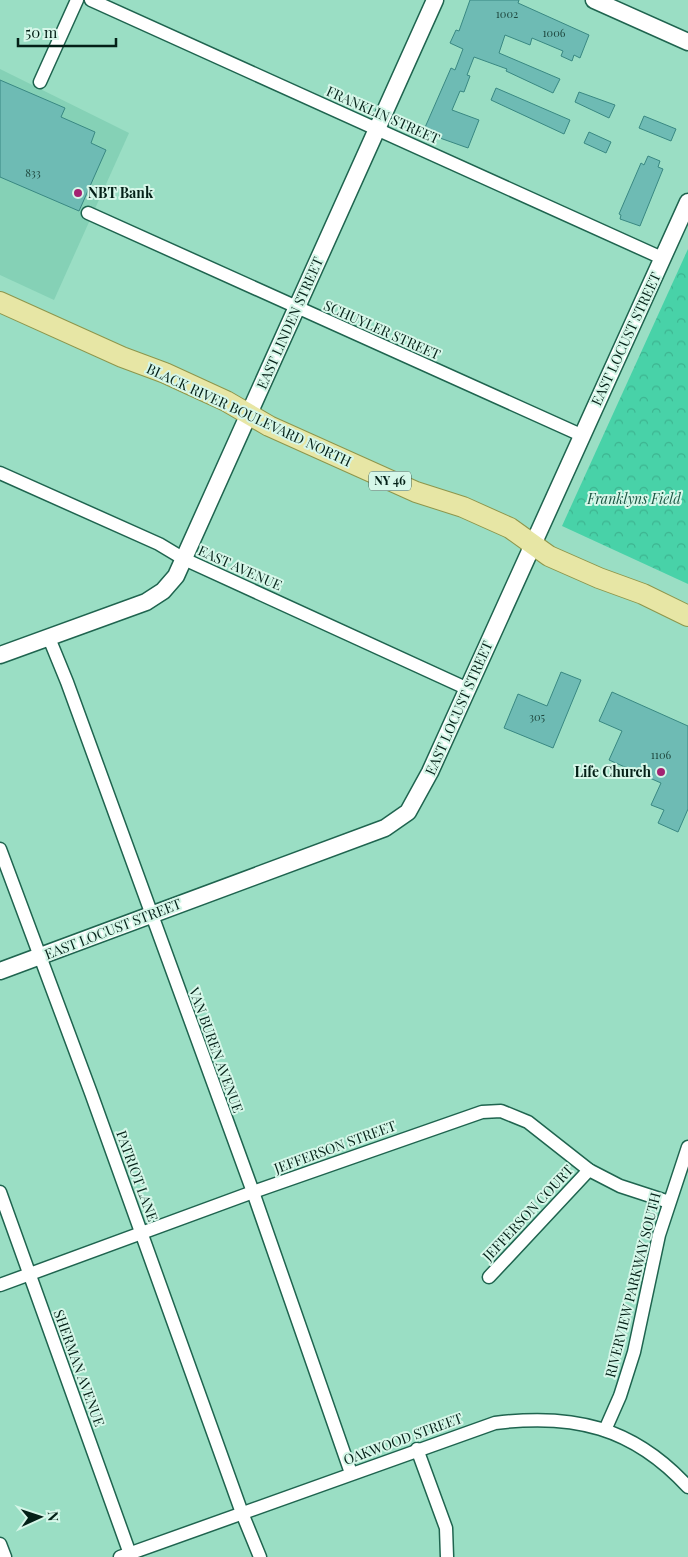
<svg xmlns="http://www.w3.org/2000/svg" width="688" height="1557" viewBox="0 0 688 1557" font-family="'Playfair Display',serif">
<defs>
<pattern id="park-crowns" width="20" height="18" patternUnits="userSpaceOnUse" patternTransform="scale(1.25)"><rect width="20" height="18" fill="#48d2a8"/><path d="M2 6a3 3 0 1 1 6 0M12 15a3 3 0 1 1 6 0" fill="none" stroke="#3db490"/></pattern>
</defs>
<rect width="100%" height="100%" fill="#9adec4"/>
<path fill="#85d1b6" d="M0 69 129 133 54 300 0 275Z"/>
<path fill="url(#park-crowns)" d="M688 249V584L562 526Z"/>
<g fill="#6ebbb4" stroke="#398882">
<path d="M470 0H519L518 3 589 35 580 58 574 55 572 61 561 56 563 51 532 38 530 45 505 35 499 53 560 79 553 93 506 71 507 69 474 57 467 75 470 76 464 92 460 91 452 110 479 120 468 148 423 132 451 68 455 70 463 49 450 43 456 30 459 31Z"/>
<path d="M0 80 65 108 61 117 95 132 91 143 106 150 79 211 0 177Z"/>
<path d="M496 88 570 120 564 134 491 100Z"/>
<path d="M579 92 615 105 609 118 575 102Z"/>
<path d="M644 116 676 129 671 141 639 128Z"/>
<path d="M589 132 611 142 606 153 584 143Z"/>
<path d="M648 156 660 161 658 167 663 169 640 226 620 219 621 215 619 214 641 163 644 165Z"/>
<path d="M561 672 581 680 553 748 504 728 518 694 547 706Z"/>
<path d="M612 692 688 726V809L678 832 658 823 664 810 651 805 661 783 609 760 622 731 599 721Z"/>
</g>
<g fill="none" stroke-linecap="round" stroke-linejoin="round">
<g stroke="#1f644f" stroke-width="15">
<g id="minor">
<path d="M91 0 662 258"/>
<path d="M40 82 77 0"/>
<path d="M88 213 581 435"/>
<path d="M0 473 159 544 184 559 468 689"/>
<path d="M49 638 67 682 253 1192 351 1473"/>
<path d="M0 849 91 1093 242 1513 260 1557"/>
<path d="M0 1192 130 1554"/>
<path d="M489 1277 589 1170"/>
<path d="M0 1285 253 1192 482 1112 501 1111 528 1122 589 1170 620 1186 669 1202"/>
<path d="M605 1430 620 1396 634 1352 659 1235 688 1147"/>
<path d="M417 1449 446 1528 447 1557"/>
<path d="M0 1544 5 1557"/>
<path d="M120 1557 495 1423C573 1413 633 1427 688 1487"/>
</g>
</g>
<g stroke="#1f644f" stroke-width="19">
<g id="tertiary">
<path d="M594 0 688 42"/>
<path d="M0 655 146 602 163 591 176 576 435 0"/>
<path d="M0 971 385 828 408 812 430 772 688 202"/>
</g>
</g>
<g stroke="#8d964c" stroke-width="22">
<path id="primary" d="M0 302 122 357 165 373 226 401 269 426 416 492 463 507 510 528 549 556 599 578 643 594 688 616"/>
</g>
<use href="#minor" stroke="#fff" stroke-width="12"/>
<use href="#tertiary" stroke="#fff" stroke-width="16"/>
<use href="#primary" stroke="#e7e6a5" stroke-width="20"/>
</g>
<g fill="#a42372" stroke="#d6f7e9" stroke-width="2">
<circle cx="78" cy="193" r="5"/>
<circle cx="661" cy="772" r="5"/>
</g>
<g text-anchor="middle" stroke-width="4" stroke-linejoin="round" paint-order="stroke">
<g font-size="11" fill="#1e473e">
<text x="507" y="18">1002</text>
<text x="554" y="37">1006</text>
<text x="33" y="177">833</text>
<text x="537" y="721">305</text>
<text x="661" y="759">1106</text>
</g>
<rect fill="#d6f7e9" stroke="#436056" stroke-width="1" x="369" y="471.5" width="42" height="19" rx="4"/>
<g font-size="12" font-weight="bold" fill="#042017">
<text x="390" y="485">NY 46</text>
</g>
<g font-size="14" fill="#042017" stroke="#d6f7e9">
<text transform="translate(383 115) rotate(24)" y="5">FRANKLIN STREET</text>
<text transform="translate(290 323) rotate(-66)" y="5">EAST LINDEN STREET</text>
<text transform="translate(382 330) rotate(24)" y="5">SCHUYLER STREET</text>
<text transform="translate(626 339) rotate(-65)" y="5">EAST LOCUST STREET</text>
<text transform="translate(249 415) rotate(25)" y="5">BLACK RIVER BOULEVARD NORTH</text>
<text transform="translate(240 568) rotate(24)" y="5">EAST AVENUE</text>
<text transform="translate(459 708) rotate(-66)" y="5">EAST LOCUST STREET</text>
<text transform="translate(113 929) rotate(-21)" y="5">EAST LOCUST STREET</text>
<text transform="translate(216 1050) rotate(70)" y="5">VAN BUREN AVENUE</text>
<text transform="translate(335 1147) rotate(-20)" y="5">JEFFERSON STREET</text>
<text transform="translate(137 1176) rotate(70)" y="5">PATRIOT LANE</text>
<text transform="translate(528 1213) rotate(-47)" y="5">JEFFERSON COURT</text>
<text transform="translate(633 1285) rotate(-76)" y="5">RIVERVIEW PARKWAY SOUTH</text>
<text transform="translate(79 1368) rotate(70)" y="5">SHERMAN AVENUE</text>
<text transform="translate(403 1439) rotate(-20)" y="5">OAKWOOD STREET</text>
</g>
<g font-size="14" font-weight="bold" fill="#042017" stroke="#d6f7e9" text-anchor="start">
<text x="88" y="198">NBT Bank</text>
<text x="651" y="777" text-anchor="end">Life Church</text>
</g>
<g font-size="14" font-style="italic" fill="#1c5744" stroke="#d6f7e9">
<text x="634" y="504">Franklyns Field</text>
</g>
</g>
<g transform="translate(40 1517) rotate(87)" stroke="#d6f7e9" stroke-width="4" paint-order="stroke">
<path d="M0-4L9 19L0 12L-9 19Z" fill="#042017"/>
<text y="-8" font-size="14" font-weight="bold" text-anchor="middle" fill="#042017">N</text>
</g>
<path d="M18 38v8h98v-8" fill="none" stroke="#042017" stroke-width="2.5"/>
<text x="25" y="38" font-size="15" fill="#042017" stroke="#d6f7e9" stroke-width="4" paint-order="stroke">50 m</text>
</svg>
